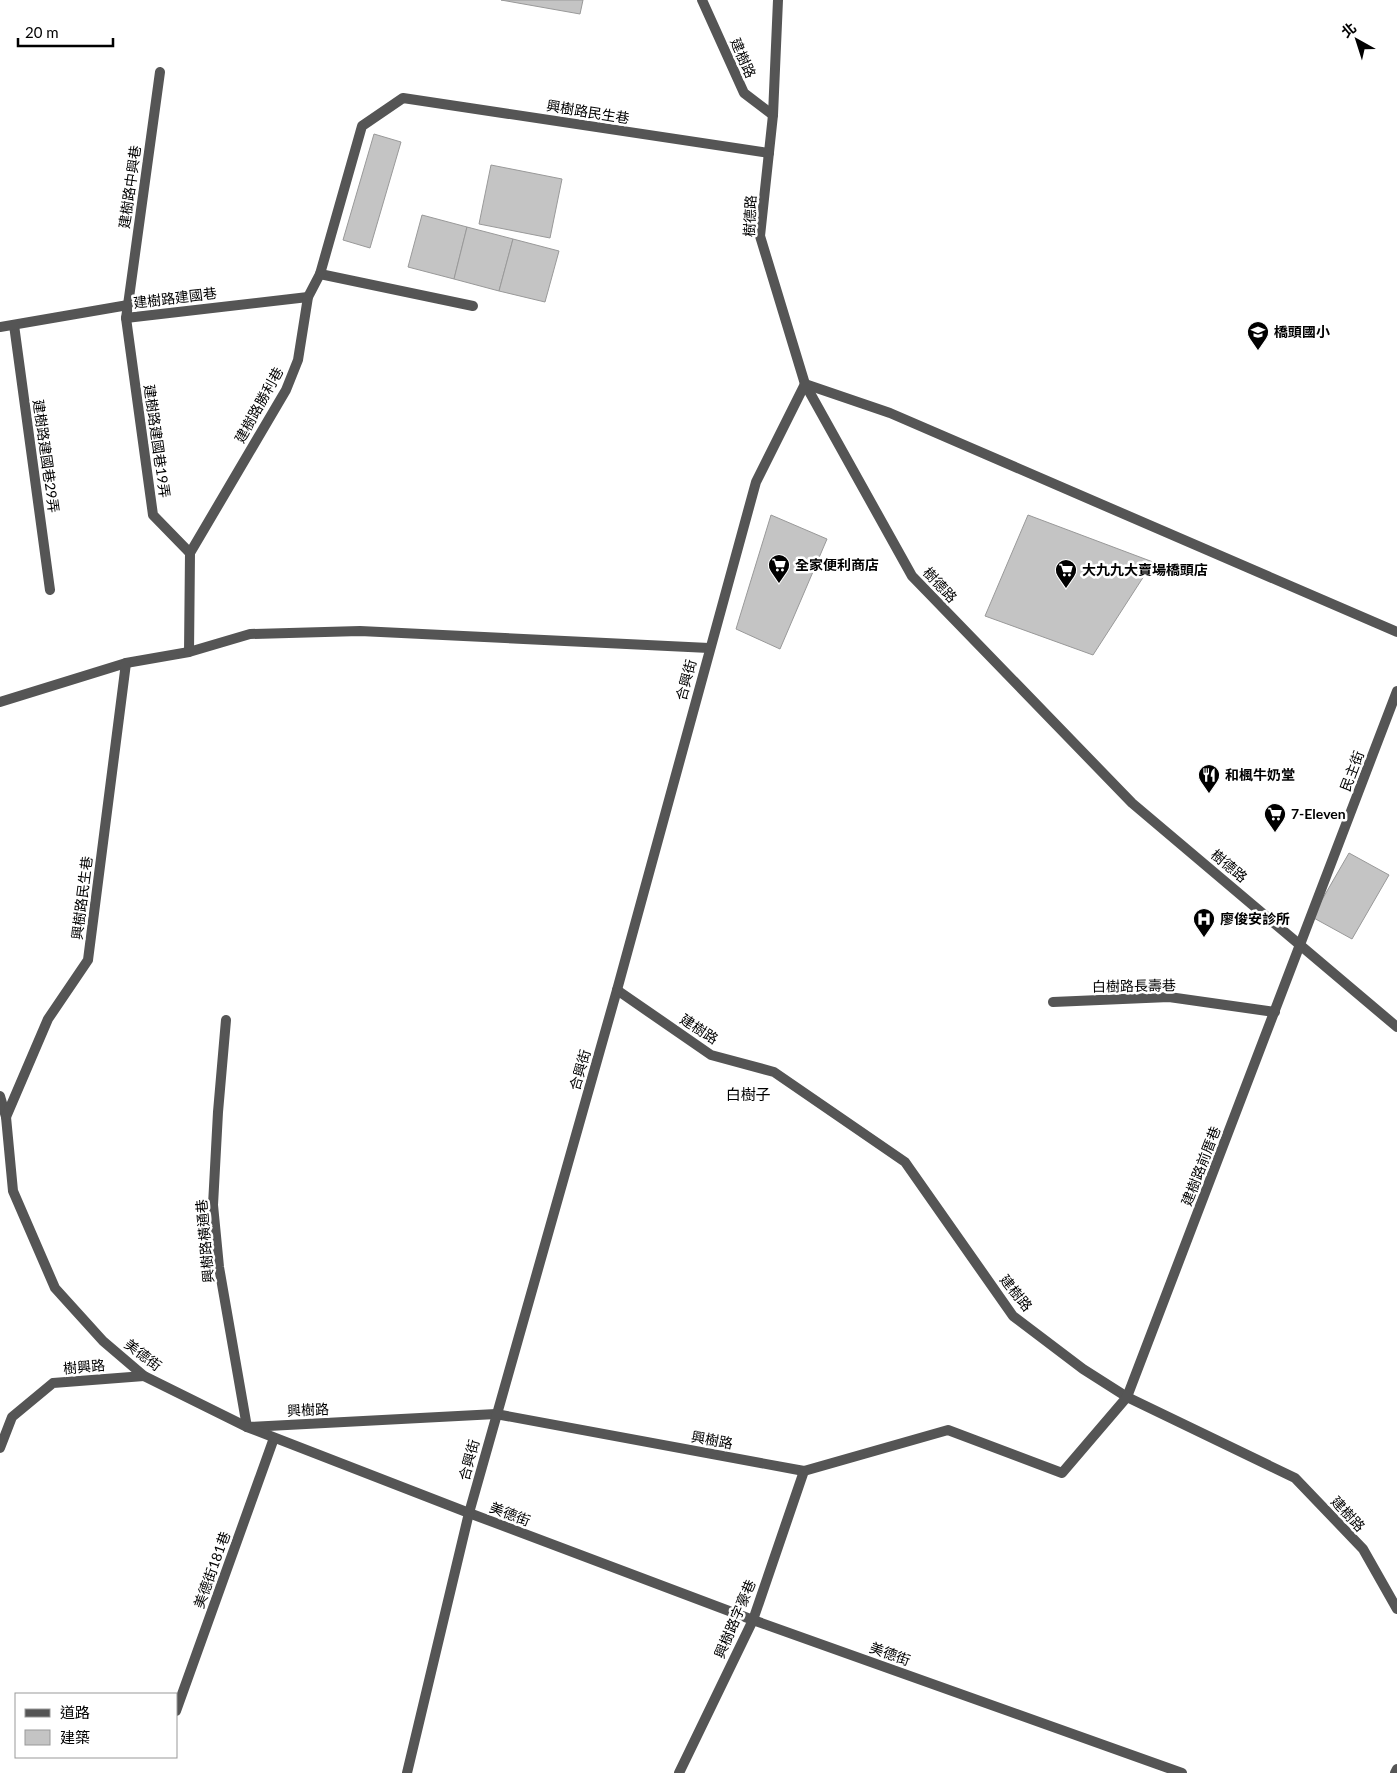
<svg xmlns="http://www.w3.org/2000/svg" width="1397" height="1773" viewBox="0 0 1397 1773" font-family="Lato,'Noto Sans TC',sans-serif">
<rect width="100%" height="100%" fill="#fff"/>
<g fill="#c4c4c4" stroke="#999">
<path d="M501 0H583L580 14Z"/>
<path d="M374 134 401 142 370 248 343 240Z"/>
<path d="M491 165 562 179 550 238 479 224Z"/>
<path d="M422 215 467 227 454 279 408 267Z"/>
<path d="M467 227 513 239 499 291 454 279Z"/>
<path d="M513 239 559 251 545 302 499 291Z"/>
<path d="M771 515 827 539 780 649 736 629Z"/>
<path d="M1028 515 1153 562 1093 655 985 616Z"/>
<path d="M1349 853 1389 875 1352 939 1312 917Z"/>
</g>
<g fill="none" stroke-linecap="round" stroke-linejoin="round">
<g stroke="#555" stroke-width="10">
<path d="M14 325 50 590"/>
<path d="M1053 1002 1169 997 1275 1012"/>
<path d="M176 1711 274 1438"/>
</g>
<g stroke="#555" stroke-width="10">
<path d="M702 0 744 93 773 115"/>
<path d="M778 0 773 115 760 236 805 384 912 576 1132 803 1397 1027"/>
<path d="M320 274 473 306"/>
<path d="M128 305 160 72"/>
<path d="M126 318 153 515 190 553"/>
<path d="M0 327 128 305 126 318 308 297"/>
<path d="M189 652 190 553 286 390 298 360 308 297 320 274 362 126 403 98 769 153"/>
<path d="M0 702 126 663 189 652 250 634 360 631 709 648"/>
<path d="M617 990 711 1055 774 1072 905 1162 1013 1316 1083 1369 1127 1397 1295 1478 1363 1549 1397 1609"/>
<path d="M226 1020 218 1112 213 1205 219 1267 247 1427 496 1414 804 1471 948 1430 1062 1473 1127 1397 1397 691"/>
<path d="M0 1096 6 1117 13 1191 55 1288 103 1341 144 1376 247 1427 469 1513 753 1620 1182 1773"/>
<path d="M6 1117 48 1019 88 960 126 663"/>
<path d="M0 1448 12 1417 53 1383 144 1376"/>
<path d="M407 1773 469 1513 617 990 756 482 805 384 890 413 1397 632"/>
<path d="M679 1773 753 1620 804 1471"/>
</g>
<path stroke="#555" stroke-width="10" d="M1395 1773 1397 1769"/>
</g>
<defs>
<g id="school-pin" transform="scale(1.125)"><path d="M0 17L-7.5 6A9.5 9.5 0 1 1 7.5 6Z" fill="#000" stroke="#fff"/><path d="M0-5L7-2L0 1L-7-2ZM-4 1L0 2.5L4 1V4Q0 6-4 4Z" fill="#fff"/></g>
<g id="supermarket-pin" transform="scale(1.125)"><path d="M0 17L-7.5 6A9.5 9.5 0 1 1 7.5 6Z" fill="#000" stroke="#fff"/><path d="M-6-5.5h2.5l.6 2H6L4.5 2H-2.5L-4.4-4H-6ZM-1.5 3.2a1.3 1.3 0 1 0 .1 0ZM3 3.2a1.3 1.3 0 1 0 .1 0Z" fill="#fff"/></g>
<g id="restaurant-pin" transform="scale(1.125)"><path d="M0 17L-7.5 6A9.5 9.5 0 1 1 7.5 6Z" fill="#000" stroke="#fff"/><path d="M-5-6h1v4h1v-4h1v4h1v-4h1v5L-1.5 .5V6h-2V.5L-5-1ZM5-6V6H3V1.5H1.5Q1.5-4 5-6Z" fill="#fff"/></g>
<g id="hospital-pin" transform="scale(1.125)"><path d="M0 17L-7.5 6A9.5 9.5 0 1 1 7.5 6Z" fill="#000" stroke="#fff"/><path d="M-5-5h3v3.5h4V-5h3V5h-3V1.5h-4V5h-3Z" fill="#fff"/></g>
</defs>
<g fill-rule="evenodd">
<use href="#school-pin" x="1258" y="332"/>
<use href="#supermarket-pin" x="779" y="565"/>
<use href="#supermarket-pin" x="1066" y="570"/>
<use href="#restaurant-pin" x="1209" y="775"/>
<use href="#supermarket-pin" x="1275" y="814"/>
<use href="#hospital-pin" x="1204" y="919"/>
</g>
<g text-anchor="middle" stroke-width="5" stroke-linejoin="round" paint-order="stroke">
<g font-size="14" fill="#000" stroke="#fff">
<text transform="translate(743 58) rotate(66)" y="5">建樹路</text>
<text transform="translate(588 112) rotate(9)" y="5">興樹路民生巷</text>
<text transform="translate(130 187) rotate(-82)" y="5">建樹路中興巷</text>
<text transform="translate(750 216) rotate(-87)" y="5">樹德路</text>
<text transform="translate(175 298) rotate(-7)" y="5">建樹路建國巷</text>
<text transform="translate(259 405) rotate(-61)" y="5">建樹路勝利巷</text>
<text transform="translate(157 441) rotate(82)" y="5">建樹路建國巷19弄</text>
<text transform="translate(46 456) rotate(82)" y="5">建樹路建國巷29弄</text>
<text transform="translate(940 585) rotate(47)" y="5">樹德路</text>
<text transform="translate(686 680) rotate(-75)" y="5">合興街</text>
<text transform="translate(1352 771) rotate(-69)" y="5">民主街</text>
<text transform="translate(1229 866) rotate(40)" y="5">樹德路</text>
<text transform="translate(82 898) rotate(-83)" y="5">興樹路民生巷</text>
<text transform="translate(1134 986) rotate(-1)" y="5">白樹路長壽巷</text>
<text transform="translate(699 1029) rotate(33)" y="5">建樹路</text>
<text transform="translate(580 1070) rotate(-74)" y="5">合興街</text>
<text transform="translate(1201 1166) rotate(-69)" y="5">建樹路前厝巷</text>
<text transform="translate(205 1241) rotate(-95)" y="5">興樹路橫通巷</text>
<text transform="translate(1016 1293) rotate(51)" y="5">建樹路</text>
<text transform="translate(143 1355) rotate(37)" y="5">美德街</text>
<text transform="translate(84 1367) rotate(-5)" y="5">樹興路</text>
<text transform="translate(308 1410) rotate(-3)" y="5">興樹路</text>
<text transform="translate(712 1440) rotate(10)" y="5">興樹路</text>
<text transform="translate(469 1460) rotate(-75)" y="5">合興街</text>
<text transform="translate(510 1514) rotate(21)" y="5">美德街</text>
<text transform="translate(1348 1514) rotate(47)" y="5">建樹路</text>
<text transform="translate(212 1570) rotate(-70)" y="5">美德街181巷</text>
<text transform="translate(735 1619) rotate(-67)" y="5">興樹路字豪巷</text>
<text transform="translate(890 1654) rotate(20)" y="5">美德街</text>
</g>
<g font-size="14" font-weight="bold" fill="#000" stroke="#fff" text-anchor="start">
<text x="1274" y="337">橋頭國小</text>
<text x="795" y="570">全家便利商店</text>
<text x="1082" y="575">大九九大賣場橋頭店</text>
<text x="1225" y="780">和楓牛奶堂</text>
<text x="1291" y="819">7-Eleven</text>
<text x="1220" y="924">廖俊安診所</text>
</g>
<g font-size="15" fill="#000" stroke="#fff">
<text x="748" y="1100">白樹子</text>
</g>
</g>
<rect x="15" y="1693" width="162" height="65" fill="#ffffff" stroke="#999999"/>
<rect x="25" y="1709" width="25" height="8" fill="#555555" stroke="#999999"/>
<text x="60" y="1718" font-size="15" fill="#000000">道路</text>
<rect x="25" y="1730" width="25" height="15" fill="#c4c4c4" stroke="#999999"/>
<text x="60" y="1743" font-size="15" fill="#000000">建築</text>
<g transform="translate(1357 40) rotate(321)" stroke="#ffffff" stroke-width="4" paint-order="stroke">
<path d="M0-4L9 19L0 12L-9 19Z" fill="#000000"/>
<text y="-8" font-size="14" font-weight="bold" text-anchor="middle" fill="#000000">北</text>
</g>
<path d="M18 38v8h95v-8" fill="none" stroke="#000000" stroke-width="2.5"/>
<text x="25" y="38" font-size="15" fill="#000000" stroke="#ffffff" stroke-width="4" paint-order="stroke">20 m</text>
</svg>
